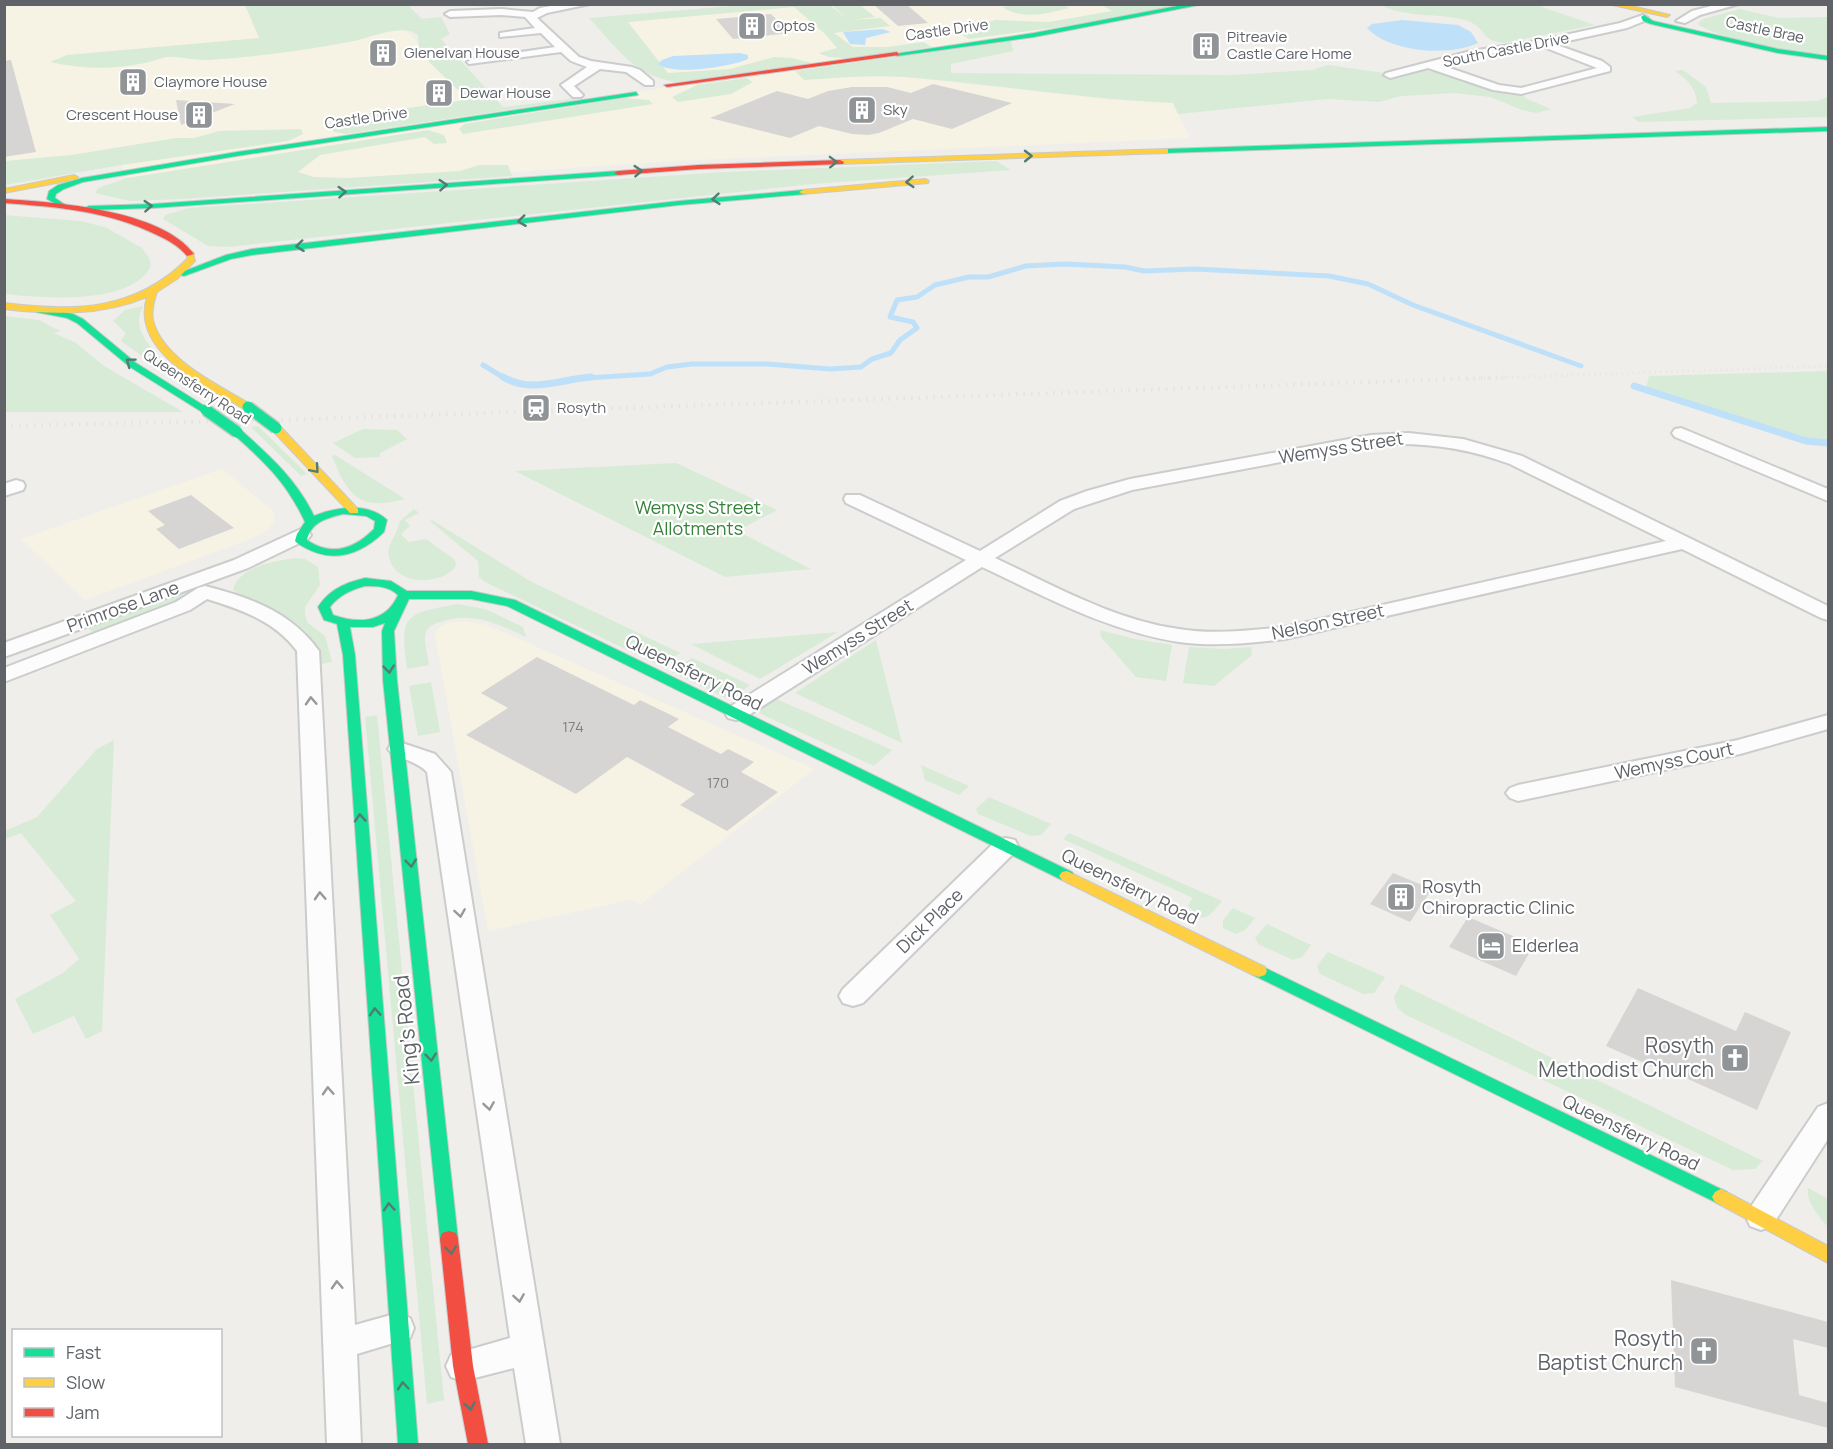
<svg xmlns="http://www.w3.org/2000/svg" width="1833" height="1449" viewBox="0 0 1833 1449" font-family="Manrope,sans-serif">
<rect width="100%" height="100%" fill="#efeeea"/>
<g fill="#f7f3e4">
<path d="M5 4 383 5 486 119 661 88 682 80 668 73 627 22 819 4 1102 5 1113 11 904 77 1114 100 1173 103 1190 138 673 161 126 198 95 193 98 188 127 178 122 165 5 185Z"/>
<path d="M222 469 274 512 275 519 269 529 256 537 85 600 21 539Z"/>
<path d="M465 621 487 625 814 769 641 904 629 900 488 931 435 634 439 627 451 622Z"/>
</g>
<g fill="#d8ebd6">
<path d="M829 4 848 20 832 5H860L875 17 850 20 881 18 890 26 834 33 853 47H887L923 42 932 47C906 50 839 66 819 53L837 48 825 34 794 7 628 22 668 73 730 69 774 57 792 58 820 65 676 82C634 76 617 48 589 18L743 5Z"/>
<path d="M1025 4 1064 5 1069 8C1046 14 1023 20 1002 7Z"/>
<path d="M245 5H408L422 19 441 17 450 34 441 39 503 107 578 98 581 99 346 134 334 132 330 126 356 115 459 101 465 97 419 52 418 35C402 22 368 39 349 42 302 51 255 57 208 60 194 61 181 56 167 57 160 58 152 62 145 63 114 70 80 69 50 62L67 55 259 38Z"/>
<path d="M1102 5H1183L1052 28 969 39 957 32 995 20 1049 22 1112 11Z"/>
<path d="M1382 5H1536L1595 25 1504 43C1500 42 1494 42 1490 39 1481 33 1481 25 1465 20 1441 13 1402 18 1382 5Z"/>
<path d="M1740 9 1779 18 1828 17V55C1792 51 1728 43 1697 24L1703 19Z"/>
<path d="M1011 40 1013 51 951 64V73L1231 75 1312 70 1328 65 1384 73 1424 70 1520 93 1527 99 1551 109 1536 113 1522 110 1490 97 1455 93 1401 96 1379 102 1328 99 1178 114 1173 103C1083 99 994 84 904 77 871 75 837 78 804 80L795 71Z"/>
<path d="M1683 70 1706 87 1711 103 1817 101 1828 97V117L1639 122 1632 117 1690 108 1697 103C1696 87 1687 80 1675 71Z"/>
<path d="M746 78 753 82 731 94 678 102 672 97 697 85Z"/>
<path d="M624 98 649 100 653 104 463 134 459 129 464 124Z"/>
<path d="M301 129 303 134 288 141 122 165 5 185V161L71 155 176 138H194L219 131Z"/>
<path d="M428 130 444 135 447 143 434 144 425 137 320 155 298 172 314 177 347 178 460 171 479 165H508L512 176 182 199 130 201 95 193 98 188 127 178Z"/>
<path d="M996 161 1011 170 812 184 227 247 208 246 163 219 165 215 189 208 724 172Z"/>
<path d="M4 215 80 221 105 227 142 248 149 258 151 266C131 306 42 298 5 294Z"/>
<path d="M143 306C142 310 139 315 139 320 139 344 169 365 186 378L177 381 121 341 126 333 113 321 125 310Z"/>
<path d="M5 316 39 320 58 330 61 331 54 333 76 343 104 366 183 412H5Z"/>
<path d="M1828 371V445L1797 440 1645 393 1649 376Z"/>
<path d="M258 426 307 474 301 476 251 427Z"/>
<path d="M363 429 397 430 407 439 380 453V457L355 458 333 443Z"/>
<path d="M335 455 405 499C360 511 348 497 332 456Z"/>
<path d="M676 463 777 510 737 531 811 569 725 577 515 471Z"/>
<path d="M414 509 419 513 405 520 410 526 401 534 409 542 426 539 455 560 456 566C441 586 395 586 389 557 386 544 398 535 399 522Z"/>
<path d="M432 520 530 581 680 653 661 666 485 582 479 577 478 561 430 521Z"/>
<path d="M295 558 305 559 318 567 320 585 305 607V615L308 623 325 636 332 662 321 664C316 629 287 614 256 603 247 599 239 598 233 589 240 566 275 561 295 558Z"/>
<path d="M181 594 187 595V598L95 635 88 628Z"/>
<path d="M457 604 485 609 523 627 526 637C498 624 472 611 440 622 434 624 428 626 426 632 423 641 428 656 429 665L407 669C400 615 403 614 457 604Z"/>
<path d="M1100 630 1135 639 1172 645 1166 681 1136 677 1101 637Z"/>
<path d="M838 632 760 679 691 644Z"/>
<path d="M876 640 902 743 795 693Z"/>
<path d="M1189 647 1224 649 1251 647 1252 655 1214 686 1183 683Z"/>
<path d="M692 658 750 685 730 700 672 672Z"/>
<path d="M431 682 440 732 418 736 409 686Z"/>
<path d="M772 697 892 750 874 766 759 713V707Z"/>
<path d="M377 715 444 1400 427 1404 365 717Z"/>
<path d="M114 740 102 1031 86 1039 74 1016 33 1034 15 999 63 973 79 959 50 915 76 901 21 833 5 839V831L37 817 97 749Z"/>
<path d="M921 765 969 786 959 795 925 780Z"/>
<path d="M989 797 1051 824 1041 835 1031 836 978 814 976 809Z"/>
<path d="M1069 833 1222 901C1207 919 1204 925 1188 905L1193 898 1063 839Z"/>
<path d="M1233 908 1255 918 1245 930 1236 934 1223 928V920Z"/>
<path d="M1267 924 1311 945 1302 957 1293 960 1258 944 1255 938Z"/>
<path d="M1328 952 1385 977 1374 993 1363 994 1320 974 1317 966Z"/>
<path d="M1401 984 1763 1161 1755 1169 1733 1170 1404 1014 1397 1007 1394 997Z"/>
<path d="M1808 1188 1828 1199V1227C1819 1216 1806 1203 1808 1188Z"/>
</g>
<g fill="#bfe0f9">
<path d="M1402 20 1458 25 1471 32 1478 43C1448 57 1389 52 1367 28L1372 24Z"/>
<path d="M882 29 891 32 866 38 865 45 850 44 843 32Z"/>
<path d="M740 53 748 55V59C730 67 673 76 658 64L662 60 673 56Z"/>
</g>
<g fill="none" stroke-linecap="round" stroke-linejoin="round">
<g stroke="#bfe0f9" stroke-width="5">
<path d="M483 365 506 379"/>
<path d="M571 379 650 374 667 367 692 364H767L830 369 861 367 872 359 891 353 900 340 917 328 913 322 890 317 897 300 917 297 935 285 969 277H988L1026 266 1065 264 1125 267 1144 271 1195 269 1329 276 1368 284 1413 305 1581 366"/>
</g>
<g stroke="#bfe0f9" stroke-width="7">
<path d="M503 377C532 394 561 379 591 377"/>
<path d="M1634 386 1806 441 1828 443"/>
</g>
</g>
<g fill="#d6d5d3">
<path d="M873 4H906L928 23 898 26Z"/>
<path d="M771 14 790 33 733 39 716 19Z"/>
<path d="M11 60 36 152 4 157V61Z"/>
<path d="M933 84 1012 103 952 129 913 119 879 133 868 135 852 134 819 126 790 138 710 118 777 91 808 99 828 91 852 87H887L911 93Z"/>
<path d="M176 100 235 104 181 125Z"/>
<path d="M191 495 234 528 179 549 156 529 165 525 148 511Z"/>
<path d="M537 657 634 705 640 700 679 719 668 727 721 754 728 749 754 762 741 772 778 792 727 831 680 805 695 794 627 757 576 794 466 735 508 708 481 693Z"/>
<path d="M1393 873 1432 889 1410 922 1370 904Z"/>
<path d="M1468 917 1534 945 1516 976 1449 947Z"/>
<path d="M1638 988 1736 1031 1745 1012 1791 1032 1757 1110 1659 1066 1658 1069 1606 1046Z"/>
<path d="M1671 1280 1828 1322V1348L1793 1339 1799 1395 1828 1403V1428L1675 1387Z"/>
</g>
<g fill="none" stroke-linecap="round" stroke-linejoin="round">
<g stroke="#cbcccc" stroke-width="4">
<g id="street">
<path d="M561 4H590L547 13 537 18 579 57 591 61 632 67 640 70 653 81V85H645L626 72 600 69 574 86 583 95 581 97H573L561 85 587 67 571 61 561 52 469 64 467 62 473 59 555 47 541 33 500 37V33L535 28 525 17 501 15 450 17 445 14 450 11 501 9 533 12 540 8Z"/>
<path d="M1719 4H1739L1700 15 1685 23 1676 21 1692 11Z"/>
<path d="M1643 15 1648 18 1647 20 1627 28 1554 44 1602 61 1610 67V71L1521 94 1493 90 1428 68 1390 78 1384 75 1386 73 1471 51 1542 40 1620 23ZM1541 46 1597 68 1521 88 1499 85 1441 65 1471 57Z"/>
<path d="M1681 428 1828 489V501L1675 437 1672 433 1675 429Z"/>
<path d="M1409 433 1463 439 1522 456 1828 606V620L1821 618 1682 549 1285 639C1250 643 1214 647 1179 642 1108 631 1046 597 982 567L744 718 736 720 728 718 725 713 728 708 966 560 846 503 844 499 846 495H860L980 551 1060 501 1087 491 1130 479 1371 435ZM1390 444C1432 443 1470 449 1510 464L1666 541 1285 627C1250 630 1214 635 1179 629 1114 620 1055 586 995 558L1074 509 1132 490 1371 445Z"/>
<path d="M16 480 23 482 25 486 23 490 4 496V484Z"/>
<path d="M301 529 308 531 311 535 308 539 248 568 4 657V643L234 560Z"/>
<path d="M205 586C249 597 292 612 319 651L355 1325 398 1313 410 1318 414 1328 410 1338 357 1354 361 1444H327L297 651C275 621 242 610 207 599L190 610 4 682V668L176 602 198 588Z"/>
<path d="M1828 715V729L1740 754 1518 801 1510 798 1506 793 1510 788 1518 785 1738 740Z"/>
<path d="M399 742 435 754 451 772 560 1444H526L514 1368 463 1381 451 1377 446 1366 451 1355 510 1338 427 772C415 759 394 759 388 749L391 744Z"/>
<path d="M1006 838 1015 840 1018 846 1015 852 863 1003 853 1006 843 1003 839 996 843 989 997 840Z"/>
<path d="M1828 1103V1139L1772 1226 1761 1230 1750 1226 1746 1217 1750 1208 1818 1107Z"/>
</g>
</g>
<g stroke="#cacacb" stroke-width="2">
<g id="fast">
<path d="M1188 4H1204L1034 37 897 56 894 54 1034 33Z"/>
<path d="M1644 15 1653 21 1778 49 1828 56V60L1778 53 1651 24 1643 21 1641 17Z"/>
<path d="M636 92 638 95 237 156 83 182 64 189 56 194 55 198 67 206 63 208 47 199 49 191 58 185 82 178 237 152Z"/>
<path d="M1828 127V131L1165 153 1161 151 1165 149Z"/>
<path d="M618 171 622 173 621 175 153 208 89 210 85 208 89 206 153 204Z"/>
<path d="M803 190 807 192 806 194 679 205 252 255 231 259 184 276 177 274 226 255 252 249 679 201Z"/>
<path d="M39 307 73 314 83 319 136 363 211 410 210 412H202L130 367 77 323 67 318 36 312V308Z"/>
<path d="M237 429 241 430C270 456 297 480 314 516 335 507 369 502 387 520L384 532C357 558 328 564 297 543L295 541 297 534 305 522C287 483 265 462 233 434V430ZM343 514 366 516 375 521 374 529C354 549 332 557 307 540 311 522 327 518 343 514Z"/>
<path d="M365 578 391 581 407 591H471L515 600 1072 872 1075 876 1072 880H1062L507 606 471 599H409L394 631 397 680 458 1239 456 1245 449 1247 442 1245 440 1239 383 680 382 631 385 623 373 627H350L355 655 418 1444H398L343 655 337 624 324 620 318 607C330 589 345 583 365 578ZM365 586C378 586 388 586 398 595 386 623 358 624 333 615L330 607C339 595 351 590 365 586Z"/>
<path d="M1259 965 1727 1192 1730 1197 1727 1202 1721 1205 1715 1202 1253 975 1251 971 1253 967Z"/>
</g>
</g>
<g stroke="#cacacb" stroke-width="2">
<g id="slow">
<path d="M1608 4H1623L1670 15 1667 17Z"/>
<path d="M1165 149H1168V153L840 164 836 162 840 160Z"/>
<path d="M74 175 78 177 77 179 4 193V189Z"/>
<path d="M925 179 929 181 928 183 803 194 799 192 803 190Z"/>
<path d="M187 252H193L195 261 177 279 157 292C154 301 151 311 153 320 162 359 220 386 252 405V409H244C206 386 130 352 147 297 101 316 53 315 4 309V303C74 312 135 311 187 259Z"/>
<path d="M276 425 280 426 358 509V513H350L272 430V426Z"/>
<path d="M1067 871 1265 967 1267 971 1265 975 1259 977 1253 975 1062 880 1059 876 1062 872Z"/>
<path d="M1721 1189 1828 1246V1263L1715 1202 1712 1197 1715 1192Z"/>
</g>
</g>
<g stroke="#cacacb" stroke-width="2">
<g id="jam">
<path d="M897 52 899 55 667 87 664 85Z"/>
<path d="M840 160 844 162 843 164 699 169 618 175 614 173 618 171 699 165Z"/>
<path d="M4 199C56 202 162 210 194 254L187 256C179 246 168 240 157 235 109 211 57 207 4 203Z"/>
<path d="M449 1231 456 1233 458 1239 473 1366 488 1444H468L453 1366 440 1239 442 1233Z"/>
</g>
</g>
<use href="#street" fill="#fdfcfc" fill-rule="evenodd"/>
<use href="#fast" fill="#16e098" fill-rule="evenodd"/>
<use href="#slow" fill="#ffcf43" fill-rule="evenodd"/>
<use href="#jam" fill="#f24e42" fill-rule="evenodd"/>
<path stroke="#e4e4e4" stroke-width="3" stroke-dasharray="1 4.5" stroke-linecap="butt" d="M1468 379 1828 366"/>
<path stroke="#e4e4e4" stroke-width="4" stroke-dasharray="1.5 6" stroke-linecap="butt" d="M4 426 310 419 1511 377"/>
<g stroke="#cacacb" stroke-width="14" stroke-linecap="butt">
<g id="fast-bridge">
<path d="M248 407 276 428"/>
<path d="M206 410 237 432"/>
</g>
</g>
<use href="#fast-bridge" stroke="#16e098" stroke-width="11"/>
</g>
<defs><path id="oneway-chevron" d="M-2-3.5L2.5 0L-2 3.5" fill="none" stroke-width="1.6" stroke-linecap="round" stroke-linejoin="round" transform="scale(1.5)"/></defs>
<g stroke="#507c72">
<use href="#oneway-chevron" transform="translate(1028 156) rotate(-1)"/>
<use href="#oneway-chevron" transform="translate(833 162) rotate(-2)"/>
<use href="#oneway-chevron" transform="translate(638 171) rotate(-4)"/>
<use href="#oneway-chevron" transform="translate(910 182) rotate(176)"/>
<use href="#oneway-chevron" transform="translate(443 185) rotate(-4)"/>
<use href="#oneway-chevron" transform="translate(342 192) rotate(-4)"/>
<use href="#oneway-chevron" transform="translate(716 199) rotate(175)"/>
<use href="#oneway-chevron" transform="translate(148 206) rotate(-4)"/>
<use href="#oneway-chevron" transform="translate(522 221) rotate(173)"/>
<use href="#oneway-chevron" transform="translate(300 246) rotate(173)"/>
<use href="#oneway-chevron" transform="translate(130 362) rotate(-143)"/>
<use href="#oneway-chevron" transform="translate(315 469) rotate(49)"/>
<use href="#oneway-chevron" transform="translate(389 669) rotate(84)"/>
<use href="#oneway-chevron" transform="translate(360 818) rotate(-94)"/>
<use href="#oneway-chevron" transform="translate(411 863) rotate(84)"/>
<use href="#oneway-chevron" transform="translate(375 1012) rotate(-94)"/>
<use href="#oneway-chevron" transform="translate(431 1057) rotate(84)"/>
<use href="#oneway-chevron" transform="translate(389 1207) rotate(-94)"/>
<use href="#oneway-chevron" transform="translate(451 1250) rotate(84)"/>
<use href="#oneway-chevron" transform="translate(403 1386) rotate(-95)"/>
<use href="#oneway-chevron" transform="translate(470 1406) rotate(80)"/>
</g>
<g stroke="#96999c">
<use href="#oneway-chevron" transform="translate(311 701) rotate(-93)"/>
<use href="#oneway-chevron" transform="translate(320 896) rotate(-93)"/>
<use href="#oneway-chevron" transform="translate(460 913) rotate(81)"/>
<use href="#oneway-chevron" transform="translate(328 1091) rotate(-93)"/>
<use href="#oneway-chevron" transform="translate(489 1106) rotate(81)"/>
<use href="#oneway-chevron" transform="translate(337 1285) rotate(-93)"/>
<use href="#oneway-chevron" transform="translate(519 1298) rotate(81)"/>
</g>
<defs>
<g id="building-square" transform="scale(1.5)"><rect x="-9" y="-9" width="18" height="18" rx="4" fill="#919496" stroke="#fff"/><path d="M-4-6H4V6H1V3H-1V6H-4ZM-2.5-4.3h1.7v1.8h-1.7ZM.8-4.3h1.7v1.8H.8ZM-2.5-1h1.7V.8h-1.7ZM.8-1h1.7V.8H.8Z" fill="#fff"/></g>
<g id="station-square" transform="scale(1.5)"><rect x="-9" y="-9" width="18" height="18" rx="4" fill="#919496" stroke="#fff"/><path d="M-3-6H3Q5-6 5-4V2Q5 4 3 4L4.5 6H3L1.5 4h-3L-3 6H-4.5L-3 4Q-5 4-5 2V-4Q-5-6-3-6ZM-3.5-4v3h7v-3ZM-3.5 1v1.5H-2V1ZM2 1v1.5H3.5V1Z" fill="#fff"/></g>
<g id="hotel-square" transform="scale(1.5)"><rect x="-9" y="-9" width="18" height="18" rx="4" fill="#919496" stroke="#fff"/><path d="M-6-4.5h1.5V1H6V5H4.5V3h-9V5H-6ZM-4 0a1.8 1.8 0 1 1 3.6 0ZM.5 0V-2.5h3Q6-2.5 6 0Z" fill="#fff"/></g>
<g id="church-square" transform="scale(1.5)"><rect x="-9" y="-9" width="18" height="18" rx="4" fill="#919496" stroke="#fff"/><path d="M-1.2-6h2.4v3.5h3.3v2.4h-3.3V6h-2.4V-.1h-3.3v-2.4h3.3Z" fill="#fff"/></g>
</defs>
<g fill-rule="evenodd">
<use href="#building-square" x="752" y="26"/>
<use href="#building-square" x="1206" y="46"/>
<use href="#building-square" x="383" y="53"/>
<use href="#building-square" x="133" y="82"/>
<use href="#building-square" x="439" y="93"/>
<use href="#building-square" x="862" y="110"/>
<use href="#building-square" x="199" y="115"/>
<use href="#station-square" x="536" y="408"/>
<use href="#building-square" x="1401" y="897"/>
<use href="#hotel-square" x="1491" y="946"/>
<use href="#church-square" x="1735" y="1058"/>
<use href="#church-square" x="1704" y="1351"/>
</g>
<g text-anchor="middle" stroke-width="4.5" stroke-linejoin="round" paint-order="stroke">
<g font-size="15" fill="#5f6368" stroke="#fff" text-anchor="start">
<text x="773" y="31">Optos</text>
<text x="1227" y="42">Pitreavie<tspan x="1227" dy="17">Castle Care Home</tspan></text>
<text x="404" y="58">Glenelvan House</text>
<text x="154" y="87">Claymore House</text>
<text x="460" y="98">Dewar House</text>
<text x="883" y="115">Sky</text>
<text x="178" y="120" text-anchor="end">Crescent House</text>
<text x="557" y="413">Rosyth</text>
</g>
<g font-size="15" fill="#5f6368" stroke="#fff">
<text transform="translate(947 30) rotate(-8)" y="5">Castle Drive</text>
<text transform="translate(1765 30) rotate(12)" y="5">Castle Brae</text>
<text transform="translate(1506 50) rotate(-11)" y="5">South Castle Drive</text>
<text transform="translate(366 118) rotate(-8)" y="5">Castle Drive</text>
<text transform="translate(197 387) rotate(33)" y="5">Queensferry Road</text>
</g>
<g font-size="15" fill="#7e8184">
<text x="573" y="732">174</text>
<text x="718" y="788">170</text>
</g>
<g font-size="18" fill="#5f6368" stroke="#fff">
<text transform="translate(1341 448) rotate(-9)" y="6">Wemyss Street</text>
<text transform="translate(123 607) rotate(-20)" y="6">Primrose Lane</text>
<text transform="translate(1328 622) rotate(-12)" y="6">Nelson Street</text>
<text transform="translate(858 637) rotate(-32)" y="6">Wemyss Street</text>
<text transform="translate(694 673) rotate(26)" y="6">Queensferry Road</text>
<text transform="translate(1674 761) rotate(-12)" y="6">Wemyss Court</text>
<text transform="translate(1130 887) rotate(26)" y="6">Queensferry Road</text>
<text transform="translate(930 921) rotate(-44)" y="6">Dick Place</text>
<text transform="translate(1631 1133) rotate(26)" y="6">Queensferry Road</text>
</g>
<g font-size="18" fill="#348238" stroke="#fff">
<text x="698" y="514">Wemyss Street<tspan x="698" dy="21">Allotments</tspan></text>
</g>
<g font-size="18" fill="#5f6368" stroke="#fff" text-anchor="start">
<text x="1422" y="893">Rosyth<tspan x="1422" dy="21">Chiropractic Clinic</tspan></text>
<text x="1512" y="952">Elderlea</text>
</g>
<g font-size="21" fill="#5f6368" stroke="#fff">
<text transform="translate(407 1030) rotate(-96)" y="7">King's Road</text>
</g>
<g font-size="21" fill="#5f6368" stroke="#fff" text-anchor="end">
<text x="1714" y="1053">Rosyth<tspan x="1714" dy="24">Methodist Church</tspan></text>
<text x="1683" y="1346">Rosyth<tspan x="1683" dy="24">Baptist Church</tspan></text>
</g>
</g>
<rect width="1833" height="1449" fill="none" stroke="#5f6368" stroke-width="12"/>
<rect x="12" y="1329" width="210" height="108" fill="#ffffff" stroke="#bfc1c3" stroke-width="1.5"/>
<rect x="24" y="1348" width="30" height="9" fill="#16e098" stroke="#bfc1c3" stroke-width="1.5"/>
<text x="66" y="1359" font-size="18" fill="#5f6368">Fast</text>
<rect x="24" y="1378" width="30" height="9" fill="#ffcf43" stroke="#bfc1c3" stroke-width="1.5"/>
<text x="66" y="1389" font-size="18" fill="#5f6368">Slow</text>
<rect x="24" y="1408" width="30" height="9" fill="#f24e42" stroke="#bfc1c3" stroke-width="1.5"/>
<text x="66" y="1419" font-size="18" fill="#5f6368">Jam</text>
</svg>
